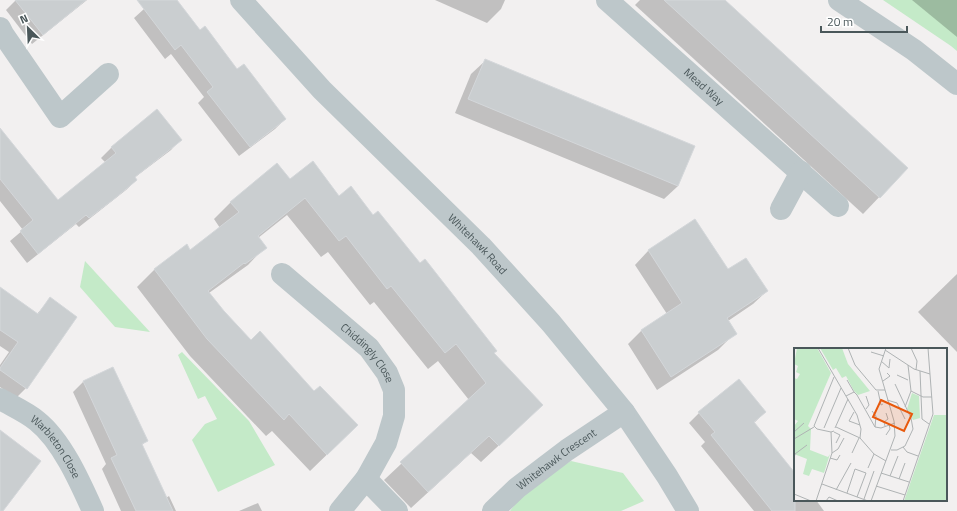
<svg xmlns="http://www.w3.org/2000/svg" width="957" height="511" viewBox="0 0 957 511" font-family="'Titillium Web',sans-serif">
<rect width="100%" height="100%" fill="#f2f0f0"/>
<g fill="#c4eac8">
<path d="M883 0H957V51L951 46Z"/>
<path d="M85 261 150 332 115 327 80 287Z"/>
<path d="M182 352 249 421 275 465 218 492 192 440 205 424 217 419 205 396 198 399 178 355Z"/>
<path d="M571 461 623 473 644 501 621 511H510L529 486Z"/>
</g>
<g fill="#0003">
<path d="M16 0H87L32 44 6 10Z"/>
<path d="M154 0H176L200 31 285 119 275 129 239 156 198 103 204 97 171 54 165 59 134 18Z"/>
<path d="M435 0H505L501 9 487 23Z"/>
<path d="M640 0H723L907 168 863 214 635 5Z"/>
<path d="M912 0H957V37Z"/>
<path d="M485 61 678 186 664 199 455 113 471 74Z"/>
<path d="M157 111 180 140 171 150 134 178 136 180 126 190 79 227 76 224 27 263 10 241 23 230 0 201V144L58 202 106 163 101 158 111 148Z"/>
<path d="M290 180 339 197 373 216 493 353 524 422 481 462 471 453 411 508 384 480 469 400 438 361 428 369 374 302 370 305 328 252 321 257 287 215 258 238 265 247 248 265 209 293 223 311 340 442 310 471 272 431 266 436 190 356 137 287 154 270 187 245 190 251 220 228 214 219 231 202Z"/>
<path d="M695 220 728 271 767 291 753 304 728 321 732 336 718 350 657 390 628 344 641 331 667 314 635 265 648 251Z"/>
<path d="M957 274V352L918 312Z"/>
<path d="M0 288 37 314 50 299 76 317 26 388 16 398 0 387V365L9 352 0 346Z"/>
<path d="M113 368 146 441 142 445 166 498 169 496 176 511H121L102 469 106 464 73 392 83 382Z"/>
<path d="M765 412 754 423 795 474V500H816L824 511H754L701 446 705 442 689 423 699 413Z"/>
<path d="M258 503 262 511H239Z"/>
</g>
<g fill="#caced0" stroke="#d4d7da">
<path d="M15 0H86L43 35Z"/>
<path d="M137 0H177L200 30 205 26 237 69 244 64 286 119 250 147 207 92 213 87 181 45 175 50Z"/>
<path d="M664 0H725L908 168 880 198Z"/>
<path d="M485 59 695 146 678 186 468 99Z"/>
<path d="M157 109 182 140 135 177 137 180 114 199 89 218 86 215 38 254 20 231 33 220 0 179V128L58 200 116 153 111 147Z"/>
<path d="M313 161 339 196 351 186 373 215 378 211 420 263 425 259 497 351 494 353 543 405 499 446 489 436 428 492 400 462 486 383 456 344 445 353 391 286 387 289 346 236 339 241 305 198 258 236 267 248 245 264 244 263 208 291 224 311 251 340 260 331 314 391 320 386 358 425 327 455 289 414 284 420 207 339 154 269 187 244 190 250 239 212 230 202 277 163 290 179Z"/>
<path d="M695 219 728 269 746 258 768 291 727 318 737 334 671 377 641 330 682 303 648 250Z"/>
<path d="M0 287 38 314 50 297 77 317 27 389 0 370V368L18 342 0 330Z"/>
<path d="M113 367 148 441 142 444 173 511H136L111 458 117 455 83 381Z"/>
<path d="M739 379 766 412 754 422 795 473V511H772L711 435 715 432 698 412Z"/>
<path d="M0 430 41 461 3 511H0Z"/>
</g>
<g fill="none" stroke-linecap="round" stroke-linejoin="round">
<g stroke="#bdc7ca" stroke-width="22">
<path id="s1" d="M241 0 322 90 481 246 551 323 624 412 667 476 688 511"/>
<path id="s2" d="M607 0 838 206"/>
<path d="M839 0 914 50 957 84"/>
<path d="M0 28 3 34 60 117 108 74"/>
<path d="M781 209 801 172"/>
<path id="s3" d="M282 274 369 348 387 373 394 390V416L386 443 366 479 340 511"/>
<path id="s4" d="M0 399C12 406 26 412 37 421 62 441 80 482 93 511"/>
<path d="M366 479 397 511"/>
<path id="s5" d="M493 511 517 488 567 450 624 412"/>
</g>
</g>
<g text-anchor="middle" stroke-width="4" stroke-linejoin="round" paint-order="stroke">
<g font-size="11" fill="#4a575a" stroke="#fff">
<text dy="4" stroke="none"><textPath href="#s2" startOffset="130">Mead Way</textPath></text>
<text dy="4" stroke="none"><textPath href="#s1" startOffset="340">Whitehawk Road</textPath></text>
<text dy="4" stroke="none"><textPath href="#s3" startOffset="117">Chiddingly Close</textPath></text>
<text dy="4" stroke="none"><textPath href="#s4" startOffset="75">Warbleton Close</textPath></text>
<text dy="4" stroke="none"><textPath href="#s5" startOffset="82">Whitehawk Crescent</textPath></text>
</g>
</g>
<g transform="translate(794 348)">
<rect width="153" height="153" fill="#f2f0f0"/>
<path d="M3 0H23L37 25 14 78 17 81 16 102 34 109 36 106 30 125 18 121 15 128 9 126 13 111 0 106V78L4 73 0 71V30L3 31 6 26 2 24 4 18 0 16ZM26 0H48L54 16 76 43 64 47 60 43 52 28 48 30 42 20 39 22ZM118 45 125 48 126 70 119 72 113 61ZM140 67H153V153H110Z" fill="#c4eac8"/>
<path fill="none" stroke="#afb3b4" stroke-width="1" d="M24 0 63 67 67 81 66 90M54 0 61 17 82 42H91M117 0 123 13 122 22M91 2 120 21 136 26M77 4 90 8M87 13 95 20 96 11M126 23 128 71 135 76M103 27 114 32M53 32 60 44M89 33 96 28 93 25M84 43 87 57 89 56M117 43 129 49H138M52 48 60 44 63 47 81 79 87 80 101 75M93 52 103 55 111 71M111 59 117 43 114 17M72 61 75 57 72 48M78 63 82 68 81 79M60 64 55 73 66 77M91 78 90 74 94 71 92 65M42 79 66 90 80 106 92 113M30 80 47 40M41 80 54 51M0 84 10 75M37 84 23 81 20 78 40 29M40 84 46 87 42 95M92 87 96 81 95 76M0 91 20 79M109 99 113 104 124 108M97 102H103L111 98 119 81 117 70 101 36M38 105 44 101 50 90M58 105 65 90M0 110 1 106 13 97M36 110 43 112 46 107M74 120 80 106M87 125 115 134M96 128 104 108M105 131 111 115M28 136 74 153M82 138 111 147M42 142 57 115M53 145 61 121 72 125 63 149M0 146 17 153M70 151 80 123M22 153 38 105 37 84 40 83M32 153 35 149 44 153M77 153 101 88 100 73 85 21 92 0M109 153 139 66 134 0"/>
<path fill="#e8590c" fill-opacity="0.15" stroke="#e8590c" stroke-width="2" d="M87 52 118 66 110 83 79 69Z"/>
<rect width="153" height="153" fill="none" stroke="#4a575a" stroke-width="2"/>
</g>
<g transform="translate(28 28) rotate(336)" stroke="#ffffff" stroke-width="3" paint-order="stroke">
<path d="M0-3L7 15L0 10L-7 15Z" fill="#4a575a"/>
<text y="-6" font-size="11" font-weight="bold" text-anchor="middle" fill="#4a575a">N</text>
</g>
<path d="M821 26v6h86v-6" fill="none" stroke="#4a575a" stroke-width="2"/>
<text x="827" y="26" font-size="12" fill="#4a575a" stroke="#ffffff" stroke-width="3" paint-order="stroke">20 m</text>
</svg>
